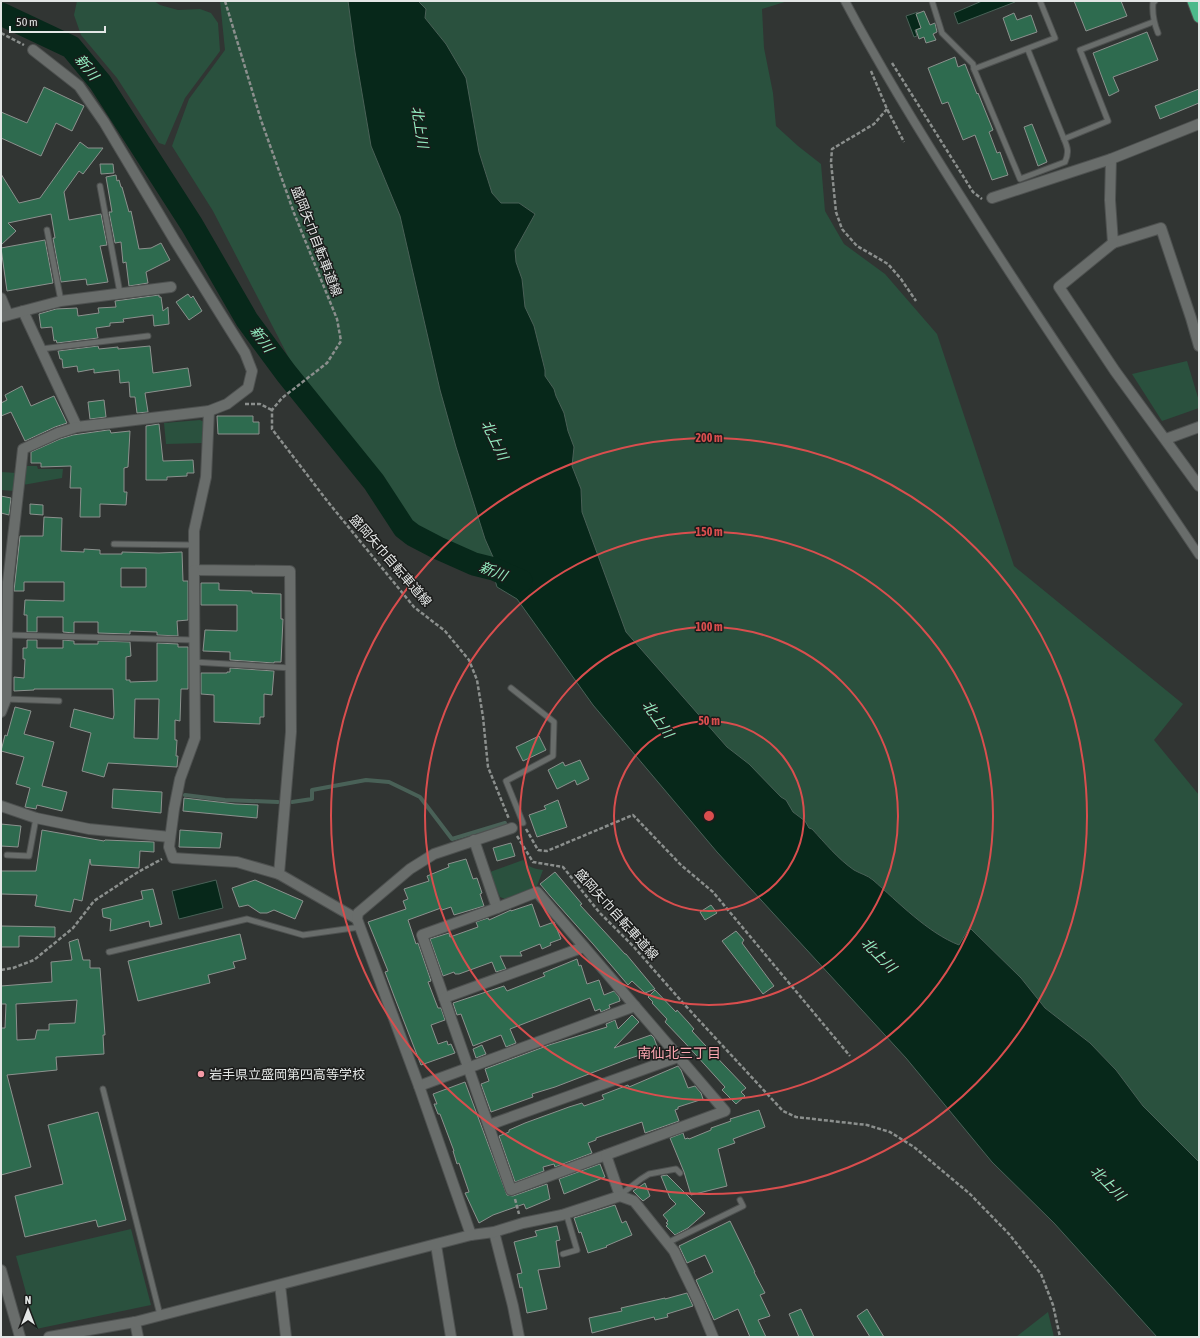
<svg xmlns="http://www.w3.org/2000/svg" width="1200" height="1338" viewBox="0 0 1200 1338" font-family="'Asap Condensed','Noto Sans JP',sans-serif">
<rect width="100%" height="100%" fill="#313533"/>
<g fill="#2a513e">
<path d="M77 1H154L160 5 178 10 200 9 211 13 218 23 220 51 185 98 165 145 159 143 117 78 81 35 74 15Z"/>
<path d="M220 1H348L355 52 371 146 400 216 440 390 456 447 485 539 493 557 490 562C463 550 436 539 413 522L336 419 290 360 213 211 172 146 189 99 225 50Z"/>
<path d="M418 1H788L762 9 764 48 773 93 776 126 798 146 821 164 825 211 844 244 885 274 937 334 1014 566 1183 704 1154 740 1199 795V1162L1143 1106 1116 1070 1090 1043 1045 1008 1021 978 971 929 968 930 959 945C927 932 899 903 873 880 867 875 861 874 854 870 838 859 825 843 812 829L809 828 805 821 793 812 784 799 781 797 748 764 727 747 626 632 582 512 581 489 572 466 574 447 568 431 564 413 556 396 554 389 545 376V369L534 326 525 307 522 279 516 262 515 250 535 214 519 203H501L492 193 446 44 425 18 426 9Z"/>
<path d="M1187 361 1199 401V408L1162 421 1132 374Z"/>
<path d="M200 420 204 422 203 443 166 444 164 423Z"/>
<path d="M26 466H37L38 469H63L62 478 23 485Z"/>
<path d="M1 472 17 473 14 491 1 490Z"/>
<path d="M523 860C527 867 535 869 543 870L537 886 505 899 500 897 490 872Z"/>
<path d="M131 1229 151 1305 36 1329 16 1256Z"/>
<path d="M1048 1312 1054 1337H1016Z"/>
</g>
<g fill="#07281a" stroke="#496157">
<path d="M348 1H418L426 9 425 18 446 44 466 78 479 152 492 193 501 203H519L535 214 515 250 516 262 522 279 525 307 534 326 545 370V376L554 389 556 396 564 413 568 431 574 447 572 466 581 489 582 512 626 632 727 747 749 764 781 797 786 800 793 812 805 821 809 828 812 829C825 843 838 859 854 870 861 874 867 875 873 880 898 902 928 933 959 945L968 930 971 929 1021 978 1045 1008 1090 1043 1116 1070 1143 1106 1199 1162V1337H1157L1054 1223 992 1162 906 1058 717 852 593 705 517 599 497 587 490 562 493 557 485 539 456 447 440 390 400 216 371 146 355 52Z"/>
<path d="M982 1H1014L1015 2 958 24 954 13Z"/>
<path d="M918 12 924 27 915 30 917 36 914 37 906 16Z"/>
<path d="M216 880 223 908 179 919 172 891Z"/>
</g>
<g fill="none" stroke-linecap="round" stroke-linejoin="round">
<g stroke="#496157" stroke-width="4">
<path d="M185 795 225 800 278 802"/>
<path d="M292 802 312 799V790L366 780 389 782 420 797 452 839 505 823"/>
</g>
<path stroke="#07281a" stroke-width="23" d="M1 14 71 47 100 82 192 225 247 320 286 373 374 482 404 528 413 535 438 548 474 564 494 569 521 581"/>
</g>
<g fill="#2e6b4f" stroke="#8c918e" fill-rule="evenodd">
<path d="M1074 1H1121L1127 16 1086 31Z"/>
<path d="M924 11 930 25 935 23 937 32 933 34 936 40 926 43 924 37 919 39 916 30 921 28 916 14Z"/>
<path d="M1014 13 1017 20 1031 15 1037 32 1011 41 1003 18Z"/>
<path d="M1147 32 1158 60 1113 77 1119 91 1109 96 1093 53Z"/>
<path d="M955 57 958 67 965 64 977 94 978 93 993 130 989 132 997 153 1000 152 1008 175 992 180 975 135 963 140 948 102 942 104 928 68Z"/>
<path d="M44 87 84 106 72 131 56 123 41 156 1 138V112L27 123Z"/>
<path d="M1199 89V103L1160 119 1155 106Z"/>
<path d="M1032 124 1047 162 1038 166 1024 127Z"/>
<path d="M80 142 88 148H103L83 174 79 171 64 192 69 220 101 214 107 245 100 246 108 282 87 285 86 279 61 282 53 238H55L51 214 8 223 16 231 1 245V174L19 203 40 198Z"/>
<path d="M100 164H113L114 173 101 174Z"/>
<path d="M116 175 117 181 119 180 121 187H122L129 212 131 211 139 249 151 248 161 243 170 260 146 272 148 283 129 286 126 262 123 263 121 242 115 243 109 212H112L106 177Z"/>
<path d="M45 240 53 283 7 291 1 248Z"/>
<path d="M188 294 191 298 193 296 202 311 189 320 176 302Z"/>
<path d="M159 295V297H161L163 311 168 307 169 324 154 326 153 315 123 319 124 322 110 323V326L96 328 98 338 57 343 56 340 54 341 52 327 41 328 39 314 56 309 77 308 78 316 99 313 98 308 116 307 115 301Z"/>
<path d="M98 346 99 349 118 347V349L150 346 153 373 188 368 191 386 145 393 148 412 137 413 135 397H130L129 382 120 383 119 370 94 373V369L78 372 77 366 63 368 62 359H60L58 351Z"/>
<path d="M22 386 31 406 54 396 67 423 55 427 25 441 11 412 1 416V403L7 400 5 395Z"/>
<path d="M104 400 106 417 90 419 88 402Z"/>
<path d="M217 416H253V422H259V434H218Z"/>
<path d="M159 424 163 461 193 460 194 473H187V476L167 477V480H146V426Z"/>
<path d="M108 430H110L111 433 130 431 128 467 124 468V492H127L126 505 100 504V517H80L81 488H70L71 466 41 467V463H31V452L60 439 73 435Z"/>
<path d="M1 496 11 498 9 515 1 513Z"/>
<path d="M30 504 43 505V515L30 514Z"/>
<path d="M44 517 62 518 61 551 84 552V549L100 550V554H122V552L159 553 182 552 183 581H188V620L177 621 178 636 157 635V632L130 631V634L98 633V622H74V633L63 632V617H37V632H27V615H24L25 600 64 601V582H24V591H14L20 536H43ZM121 568H146V587H121Z"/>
<path d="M201 583H219V590L252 591V593L281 594V619H283L281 662H274V663L230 660V652L203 651 205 630 237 631V605H201Z"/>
<path d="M27 640H37V648H63V640L74 641V644H98V641L130 642 131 656 126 657V680H130V682L157 681V643L178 644V647H188V689H181L180 721 175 720V740H177L176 756H178L177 767 108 763 104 777 82 771 91 733 70 727 74 709 113 719 114 715 113 689H34V690L14 691V677L24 678 25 659H23V648H27ZM135 699H159L158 739 134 738Z"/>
<path d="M230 668 274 671 272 695 264 694V717H260V724L214 722V695L201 694V673H227V672H230Z"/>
<path d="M15 707 31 711 24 734 54 742 42 786 67 792 62 811 37 805 36 809 25 807 30 788 16 784 24 757 1 751 5 735 7 736Z"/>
<path d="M539 736 546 750 523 761 516 747Z"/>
<path d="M580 760 589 779 577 785 575 780 557 789 548 770 563 762 565 766Z"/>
<path d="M113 789 162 792 161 813 112 808Z"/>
<path d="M184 798 235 804 258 805 257 818 183 811Z"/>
<path d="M558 800 567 827 537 837 529 815 546 809 544 806Z"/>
<path d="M1 824 21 826 18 847 1 846Z"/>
<path d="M42 830 104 841 105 840 154 842V852L140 851 139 868 91 865 90 859 82 901 74 899 71 912 35 906 37 895 1 894V871H36Z"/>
<path d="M180 830 222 833 220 848 179 847Z"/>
<path d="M511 843 515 856 497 861 493 848Z"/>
<path d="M466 859 473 879 477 878 482 893 480 894 484 906 454 915 451 907 442 910 441 908 408 920 416 944 418 943 431 981 428 982 438 1008H441L445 1020 431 1025 438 1044 447 1041 448 1045 451 1044 455 1053 421 1065 394 996 385 972 388 971 368 922 406 909 403 901 408 899 404 889 429 881 427 876 449 867 448 864Z"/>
<path d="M555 872 582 904 580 905 625 954H626L655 989 645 993 632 981 628 985 593 944 551 897 540 884Z"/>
<path d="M255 880 303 901 295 919 274 910 267 913H260L248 905 239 907 232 888Z"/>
<path d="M153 889 162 924 150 927 149 921 110 931 111 919 103 917 102 909 143 899 141 891Z"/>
<path d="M532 904 540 927 554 922 561 939 550 943 551 945 542 949 540 944 520 952 522 956H500L506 969 496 972 492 962 459 974H455L454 972 443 976 430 939 449 933 450 937 478 927 476 922 488 918 489 920 511 910V911Z"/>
<path d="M711 905 717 913 705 920 700 912Z"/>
<path d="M1 926 55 927V937L19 936V947H1Z"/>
<path d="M736 931 744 940 742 943 774 986 763 994 722 941Z"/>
<path d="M240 934 246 959 233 962 235 968 208 975 210 983 138 1001 128 961Z"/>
<path d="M78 939 83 960H90V968H100L105 1035H103L104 1054 56 1057 57 1070 7 1075 31 1167 1 1175V1028H5L6 1004H1V986L52 982 51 962 72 960 69 942ZM77 1000 75 1023 49 1024V1030H37L35 1039 17 1040 16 1004Z"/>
<path d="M577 959 579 966 581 965 587 984 599 980 604 995 614 991 619 997 620 1001 609 1005 610 1008 601 1012 600 1009 595 1011 590 998 510 1029 516 1043 506 1047 501 1035 473 1046 461 1014 457 1015 453 1003 504 986 507 991 545 976 543 973Z"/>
<path d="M655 990 676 1012 677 1010 688 1022 694 1029 692 1031 705 1045 746 1088 741 1092 745 1096 736 1104 722 1090 725 1087 685 1043 686 1044 665 1022 667 1019 652 1003 653 1002 648 997Z"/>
<path d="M632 1015 639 1022 614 1048 651 1035 654 1038 658 1049 628 1059 555 1087 532 1094 533 1097 491 1112 481 1084 489 1081 485 1069 549 1045 607 1027 606 1024 615 1020 618 1029Z"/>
<path d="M482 1045 486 1054 476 1058 473 1049Z"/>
<path d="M678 1066 681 1070 688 1088 695 1086 701 1093 703 1099 678 1107V1109L675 1110 679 1121 645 1133 642 1122 596 1138V1140L588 1143 592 1153 555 1167 554 1164 543 1167 544 1171 515 1182 499 1136 509 1132V1130L525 1123 569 1107 582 1103 584 1106 604 1099 602 1095 628 1085 629 1087Z"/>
<path d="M465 1082 507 1195 513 1196 547 1184 550 1199 526 1209 524 1204 493 1215 479 1223 465 1193 469 1192 459 1163 457 1164 453 1151H454L440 1114H438L434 1104H437L433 1094Z"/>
<path d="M759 1110 765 1127 733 1139 735 1143 718 1149 727 1186 691 1195 684 1172 670 1138 683 1133 685 1139 688 1138 689 1139 711 1130V1128L731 1121 730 1119Z"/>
<path d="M98 1112 126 1220 98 1227 96 1220 25 1237 15 1196 63 1184 48 1125Z"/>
<path d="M600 1164 605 1177 564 1194 559 1179Z"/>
<path d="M667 1175 705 1213 688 1228 675 1235 666 1226 668 1224 666 1223 668 1221 663 1215 676 1204 670 1198 661 1176Z"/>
<path d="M645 1183 650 1196 643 1201 633 1191Z"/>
<path d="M615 1205 622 1223 626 1221 632 1235 606 1246 607 1247 588 1253 581 1232 579 1233 574 1218Z"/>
<path d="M730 1221 755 1272H754L765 1293 760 1295 770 1316 758 1320 766 1337H750L738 1309 714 1320 696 1280 713 1272 705 1255 687 1263 679 1246Z"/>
<path d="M557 1226 560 1240 556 1241 560 1267 538 1270 547 1309 527 1313 522 1287 520 1288 517 1274 522 1273 514 1242 537 1236 535 1231Z"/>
<path d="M687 1293 693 1306 667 1314 668 1317 655 1320 654 1317 592 1333 589 1318 622 1311 621 1308 665 1298V1299Z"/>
<path d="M801 1309 814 1337H799L789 1314Z"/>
<path d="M867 1309 884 1337H870L857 1316Z"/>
</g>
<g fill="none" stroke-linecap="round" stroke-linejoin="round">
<g stroke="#4e5150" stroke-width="7">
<g id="service">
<path d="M932 1 942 33 973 64 974 69"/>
<path d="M1040 1 1055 38 974 69 1020 179 1065 162C1069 153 1068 148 1064 139"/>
<path d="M1155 1 1153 3C1152 14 1154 23 1158 33"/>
<path d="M1028 50 1064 139 1108 121 1080 50 1153 22"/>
<path d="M100 186 120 293"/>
<path d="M47 230 61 301"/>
<path d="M41 349 148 336"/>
<path d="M114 544 194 545"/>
<path d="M8 635 194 640"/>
<path d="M194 662 291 668"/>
<path d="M511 688 554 722 553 756 506 781 523 823"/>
<path d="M6 699 59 701"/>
<path d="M7 855 29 856 36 818"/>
<path d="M109 952 247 919 303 935 360 927"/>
<path d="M103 1089 160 1315"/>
<path d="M620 1195 641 1179 649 1174 676 1169 680 1173"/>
<path d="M667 1243 743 1206 740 1200"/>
<path d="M563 1254 577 1250 566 1213"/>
</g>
</g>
<g stroke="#4e5150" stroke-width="10">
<path id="pedestrian" d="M845 1C882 71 924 139 967 206 1041 324 1121 439 1199 555"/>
</g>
<g stroke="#4e5150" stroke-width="12">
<g id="minor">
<path d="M33 50 79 86 104 122 175 241 245 353 252 371 248 388 227 404 209 411"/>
<path d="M1111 159 1110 200 1113 243 1161 228 1191 318 1199 346"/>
<path d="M992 198 1111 159 1199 124"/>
<path d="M1113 243 1059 287 1115 371 1199 486"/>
<path d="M1 298 8 315"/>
<path d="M23 311 77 427 209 411 206 477 194 531V570L290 571 291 732 279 874 357 919"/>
<path d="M1 317 61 301 171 287"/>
<path d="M1166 439 1199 427"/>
<path d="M194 570 195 738 180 779 174 809 169 847 173 858 237 862 279 874"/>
<path d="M1 712 6 699 8 582 23 449 58 433 77 427"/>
<path d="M1 806 36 818 89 829 170 837"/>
<path d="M474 840 497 908"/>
<path d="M537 892 725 1111 511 1190 422 935 497 908Z"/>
<path d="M444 998 584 947"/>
<path d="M419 1086 635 1006"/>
<path d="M489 1125 678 1057"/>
<path d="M606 1155 620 1196"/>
<path d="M494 1232 513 1306 519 1337"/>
<path d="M471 1235 419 1086 357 919 358 913 410 869 434 854 512 828"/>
<path d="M436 1245 451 1337"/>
<path d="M1 1270 20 1337"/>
<path d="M280 1285 286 1337"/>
<path d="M135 1322 138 1337"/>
<path d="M49 1337 135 1322 471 1235 494 1232 523 1223 562 1215 620 1196 634 1201 674 1251 699 1303 713 1337"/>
</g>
</g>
<g stroke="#4e5150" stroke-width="13">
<path id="trunk" d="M1193 1 1199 17"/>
</g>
<g stroke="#8b8f8d" stroke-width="2.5" stroke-dasharray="4 2" stroke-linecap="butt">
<path d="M225 1 261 120 294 213 337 319 341 341 327 363 282 398 272 410V429L328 502 414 607 445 631 469 660 477 680 483 717 488 767 509 819"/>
<path d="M1 33 24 45"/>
<path d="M892 63 973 192 982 199"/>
<path d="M871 71 887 109 904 142"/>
<path d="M887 109 874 124 832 149 831 162 836 212 842 229 857 246 888 264 901 279 916 301"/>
<path d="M245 404H260L272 410"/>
<path d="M526 829 538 850 547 851 633 815 681 865 713 892 850 1056"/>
<path d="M517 836 533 862 563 867 599 912 633 946 683 1003 783 1111 796 1117 867 1125 890 1132 914 1147 970 1194 1009 1234 1041 1274 1053 1305 1060 1337"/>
<path d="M1 970 13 968 34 960 73 928 94 901 138 872 162 859"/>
<path d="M515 1199 519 1214"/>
</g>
<use href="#service" stroke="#696d6b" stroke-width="5"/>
<use href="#pedestrian" stroke="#696d6b" stroke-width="8"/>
<use href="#minor" stroke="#696d6b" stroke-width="10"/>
<use href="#trunk" stroke="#4cb98b" stroke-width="11"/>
</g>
<g fill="none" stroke="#d94e4e" stroke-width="2">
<circle cx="709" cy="816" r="95"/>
<circle cx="709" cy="816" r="189"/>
<circle cx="709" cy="816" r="284"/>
<circle cx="709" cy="816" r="378"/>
</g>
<circle fill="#f49aa5" stroke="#1b1c1b" stroke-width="1.5" cx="201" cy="1074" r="4"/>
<g text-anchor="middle" stroke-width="3" stroke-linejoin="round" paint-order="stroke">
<g font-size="13" fill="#e3e6e5" stroke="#1b1c1b">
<text transform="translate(317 241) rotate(69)" y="5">盛岡矢巾自転車道線</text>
<text transform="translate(391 560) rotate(49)" y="5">盛岡矢巾自転車道線</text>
<text transform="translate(617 914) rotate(48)" y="5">盛岡矢巾自転車道線</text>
</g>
<g font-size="13" fill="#e3e6e5" stroke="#1b1c1b" text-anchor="start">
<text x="209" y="1079">岩手県立盛岡第四高等学校</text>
</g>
<g font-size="14" font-style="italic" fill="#93eec1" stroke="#1b1c1b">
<text transform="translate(87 67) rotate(51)" y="5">新川</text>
<text transform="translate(420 127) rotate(81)" y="5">北上川</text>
<text transform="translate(262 339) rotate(54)" y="5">新川</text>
<text transform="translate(495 440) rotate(64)" y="5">北上川</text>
<text transform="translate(493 571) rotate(22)" y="5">新川</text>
<text transform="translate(658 719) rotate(55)" y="5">北上川</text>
<text transform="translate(879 955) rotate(45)" y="5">北上川</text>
<text transform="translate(1108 1183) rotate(45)" y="5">北上川</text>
</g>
<g font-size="14" fill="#faa6b0" stroke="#1b1c1b">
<text x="679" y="1058">南仙北三丁目</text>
</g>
</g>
<circle cx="709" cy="816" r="6" fill="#d94e4e" stroke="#1b1c1b" stroke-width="2"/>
<g font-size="12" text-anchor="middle" font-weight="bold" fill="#d94e4e" stroke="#1b1c1b" stroke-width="3" stroke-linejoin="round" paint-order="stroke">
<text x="709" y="442">200 m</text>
<text x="709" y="536">150 m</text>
<text x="709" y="631">100 m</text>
<text x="709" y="725">50 m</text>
</g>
<rect width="1200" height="1338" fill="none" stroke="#e3e6e5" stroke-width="4"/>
<g transform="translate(28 1310)" stroke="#1b1c1b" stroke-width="3" paint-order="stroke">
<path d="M0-3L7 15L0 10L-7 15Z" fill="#e3e6e5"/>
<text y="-6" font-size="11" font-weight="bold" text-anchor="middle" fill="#e3e6e5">N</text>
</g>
<path d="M10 26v6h95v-6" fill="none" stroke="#e3e6e5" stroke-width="2"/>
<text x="16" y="26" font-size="12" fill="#e3e6e5" stroke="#1b1c1b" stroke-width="3" paint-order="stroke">50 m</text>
</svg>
